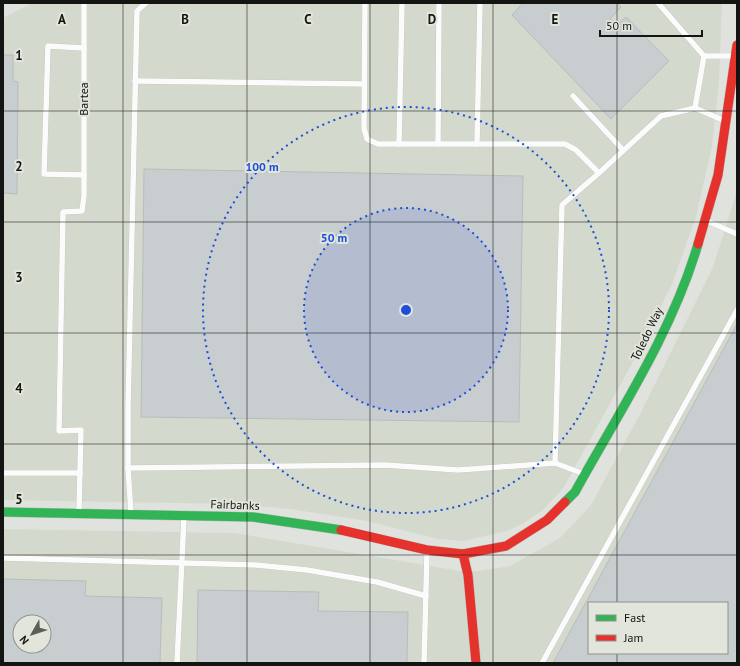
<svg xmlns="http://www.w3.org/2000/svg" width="740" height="666" viewBox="0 0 740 666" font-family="'PT Sans',sans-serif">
<rect width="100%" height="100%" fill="#e0e3dd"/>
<g fill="#d4d9cd" fill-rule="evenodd">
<path d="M32 3H722L719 83 712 146 696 217 672 284 640 349 564 487 543 510 522 524 507 531 463 541 438 539 367 521 290 509 233 504 3 500V18Z"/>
<path d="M737 182V663H3V529L235 533 460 571H479L510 566 560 538 591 505 641 412 713 267 735 197ZM589 603H727V653H589ZM20 622H44V646H20Z"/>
</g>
<g fill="#c8cdcf" stroke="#babcbb" fill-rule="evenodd">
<path d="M523 3H617L621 7 610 19 617 25 626 17 669 61 611 119 512 15Z"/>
<path d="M3 55H13V81L18 82 17 194 3 193Z"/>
<path d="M144 169 523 176 519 422 141 417Z"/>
<path d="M737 324V663H553ZM589 603H727V653H589Z"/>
<path d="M3 579 86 581 85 596 162 598 160 663H3ZM20 622H44V646H20Z"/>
<path d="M198 590 319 592 318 611 408 612 407 663H197Z"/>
</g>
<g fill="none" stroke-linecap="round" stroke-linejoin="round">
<g stroke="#bbbdb9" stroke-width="6">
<g id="lane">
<path d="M365 3 364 128 367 139 378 144H565L576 150 599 173"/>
<path d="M658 3 704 56H733"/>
<path d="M84 48 48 46 44 174 84 175"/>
<path d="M704 56 695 108 725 121"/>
<path d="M135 81 364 84"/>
<path d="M573 96 623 150"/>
<path d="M399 144 402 3"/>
<path d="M438 144 439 3"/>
<path d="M477 144 480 3"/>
<path d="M707 221 737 234"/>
<path d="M128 468V408L137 11 146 3"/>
<path d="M3 473H80"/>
<path d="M584 474 555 463 562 205 599 173 661 116 695 108"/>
<path d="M79 511 81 430 59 431 63 212 82 211 84 196V3"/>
<path d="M131 513 128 468 385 465 458 470 555 463"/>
<path d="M3 558 256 565 307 570 377 582 426 596"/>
<path d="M177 663 184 517"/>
<path d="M424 663 427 552"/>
<path d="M542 663 737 310"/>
</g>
</g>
<g stroke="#bbbdb9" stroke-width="10">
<g id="fast">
<path d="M565 502 575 492C619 412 672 333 698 244"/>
<path d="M3 512 253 517 341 530"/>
</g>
</g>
<g stroke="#bbbdb9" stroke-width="10">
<g id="jam">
<path d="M698 244 718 175 737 45"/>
<path d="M341 530 427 550 463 554 506 546 547 520 565 502"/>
<path d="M463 554 468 575 476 663"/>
</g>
</g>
<use href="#lane" stroke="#fafbfa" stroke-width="5.5"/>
<use href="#fast" stroke="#30b455" stroke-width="9"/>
<use href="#jam" stroke="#e5322d" stroke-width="9"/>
</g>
<path fill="none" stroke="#141512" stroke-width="1" stroke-opacity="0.55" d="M123 3V663M247 3V663M370 3V663M493 3V663M617 3V603M3 111H737M3 222H737M3 333H737M3 444H737M3 555H737M617 653V663"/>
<circle cx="406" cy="310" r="102" fill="#1d4ed8" fill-opacity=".12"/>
<g fill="none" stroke="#1d4ed8" stroke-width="2" stroke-dasharray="2 4">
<circle cx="406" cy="310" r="102"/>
<circle cx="406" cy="310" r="203"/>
</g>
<g text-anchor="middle" stroke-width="4" stroke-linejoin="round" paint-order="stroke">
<g font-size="12" fill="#141512" stroke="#e1e5db">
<text transform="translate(84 99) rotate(-90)" y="4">Bartea</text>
<text transform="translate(647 334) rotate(-64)" y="4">Toledo Way</text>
<text transform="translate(235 505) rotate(2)" y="4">Fairbanks</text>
</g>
</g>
<g font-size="13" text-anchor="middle" font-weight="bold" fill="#141512" stroke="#e1e5db" stroke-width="4" stroke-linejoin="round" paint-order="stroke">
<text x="62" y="24">A</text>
<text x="185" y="24">B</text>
<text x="308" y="24">C</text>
<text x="432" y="24">D</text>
<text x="555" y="24">E</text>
<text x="19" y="60">1</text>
<text x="19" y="171">2</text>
<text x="19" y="282">3</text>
<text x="19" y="393">4</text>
<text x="19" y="504">5</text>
</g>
<circle cx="406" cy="310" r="6" fill="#1d4ed8" stroke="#e1e5db" stroke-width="2"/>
<g font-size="12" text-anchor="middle" font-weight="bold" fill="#1d4ed8" stroke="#e1e5db" stroke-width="4" stroke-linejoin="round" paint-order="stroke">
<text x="262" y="171">100 m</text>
<text x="334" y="242">50 m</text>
</g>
<rect width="740" height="666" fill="none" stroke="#141512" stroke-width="8"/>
<rect x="588" y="602" width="140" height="52" fill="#e1e5db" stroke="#8f928b"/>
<rect x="596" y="615" width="20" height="6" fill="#30b455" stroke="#8f928b"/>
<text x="624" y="622" font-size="12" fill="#141512">Fast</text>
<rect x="596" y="635" width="20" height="6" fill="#e5322d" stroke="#8f928b"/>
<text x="624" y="642" font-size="12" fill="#141512">Jam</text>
<g transform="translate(32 634) rotate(231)"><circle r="19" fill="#e1e5db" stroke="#8f928b"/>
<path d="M0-3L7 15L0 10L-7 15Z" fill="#5b5d59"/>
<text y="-6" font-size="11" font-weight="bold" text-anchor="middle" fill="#141512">N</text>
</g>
<path d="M600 30v6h102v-6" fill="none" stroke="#141512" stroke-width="2"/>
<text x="606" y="30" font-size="12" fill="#141512" stroke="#e1e5db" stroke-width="3" paint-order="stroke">50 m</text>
</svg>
